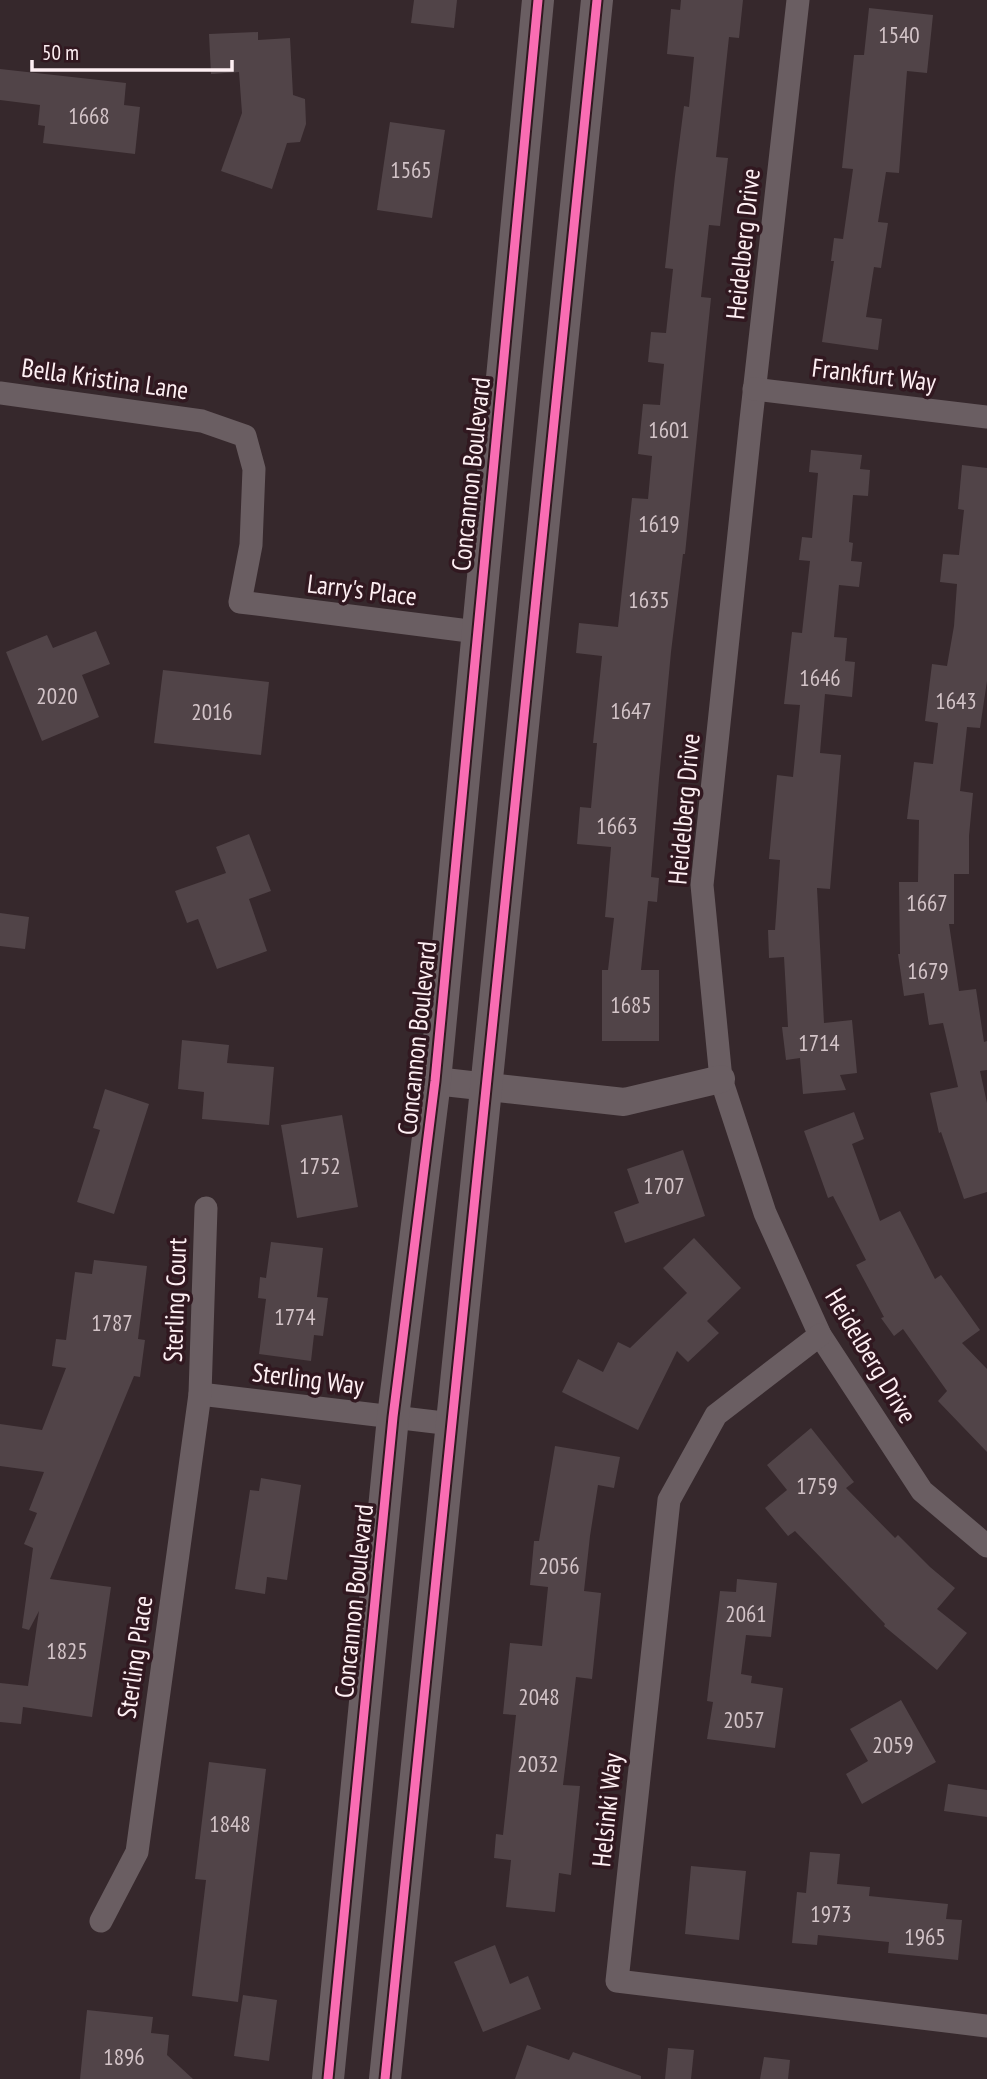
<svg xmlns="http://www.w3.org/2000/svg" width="987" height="2079" viewBox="0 0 987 2079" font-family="'PT Sans Narrow',sans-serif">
<rect width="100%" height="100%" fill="#36282c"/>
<g fill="#514448">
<path d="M414 0H457L454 28 411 23Z"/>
<path d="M681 0H743L739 38 729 37 716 157 728 158 720 226 709 225 701 297 711 298 685 554H683L671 652 659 779 651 877 659 878 657 902 648 901 641 970H659V1041H602V970H608L614 918 605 917 611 847 577 844 580 807 591 808 597 743H593L602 656 576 653 579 623 618 627 632 498 648 499 652 456 638 454 643 404 660 405 664 364 648 362 651 332 666 333 673 269 665 268 675 176 684 106 689 107 694 57 667 54 671 9 680 10Z"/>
<path d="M869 8 933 15 927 73 907 71 899 173 886 172 878 222 888 223 881 268 874 267 866 317 882 319 878 350 822 342 834 261H831L834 238 843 239 853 169 842 168 854 55H864Z"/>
<path d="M258 32V40L290 38 293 95 305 99 306 124 300 142 287 143 272 189 221 171 242 113 239 72 211 74 209 34Z"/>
<path d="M0 69 126 83 124 105 140 107 135 154 43 143 45 126 38 125 40 105 0 100Z"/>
<path d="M390 122 445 130 432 218 377 210Z"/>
<path d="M811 450 862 455 860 469 870 470 868 496 853 495 849 542 853 543 851 561 862 562 859 587 839 585 834 637 847 638 845 661 855 662 852 697 825 694 820 753 841 755 830 889 817 888 824 1023 852 1020 857 1073 840 1075 846 1090 803 1094 800 1058 786 1060 782 1027H788L784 957 769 958 768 930H775L780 860 769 859 777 775 793 777 800 705 784 704 792 632 802 633 810 561 799 560 802 537 812 538 818 473 809 472Z"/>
<path d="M962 465 987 468V681L980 728 967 727 960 791 973 793 969 836V874H954V924H949L959 991 976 989 984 1042 987 1041V1070L980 1071 987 1103V1192L964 1199 941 1132 939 1133 930 1093 958 1087 943 1023 929 1025 924 993 904 996 898 954H900L899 882H918L919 820 907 819 914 762 933 764 938 723 925 721 932 664 947 666 954 626 957 584 940 582 943 554 959 555 964 510 958 509Z"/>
<path d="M96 631 110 664 82 675 99 717 42 741 6 652 47 635 53 648Z"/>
<path d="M163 670 269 682 261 755 154 743Z"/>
<path d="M249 834 271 891 249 899 267 951 217 969 198 919 187 923 175 891 226 873 216 847Z"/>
<path d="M0 913 29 917 25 949 0 946Z"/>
<path d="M182 1040 229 1045 227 1063 274 1067 269 1125 202 1119 204 1092 178 1089Z"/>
<path d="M105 1089 149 1104 114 1214 77 1202 100 1130 93 1128Z"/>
<path d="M854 1112 864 1139 852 1144 880 1221 900 1211 935 1279 941 1275 980 1330 962 1343 987 1369V1452L938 1401 947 1391 903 1329 894 1336 881 1318 884 1317 856 1265 866 1260 833 1196 828 1198 804 1131Z"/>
<path d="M342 1115 358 1207 297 1218 281 1125Z"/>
<path d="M683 1150 705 1216 625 1243 614 1212 639 1203 627 1169Z"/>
<path d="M694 1238 741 1288 707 1321 719 1333 688 1362 677 1351 638 1430 562 1392 578 1359 603 1372 618 1342 630 1348 687 1293 663 1268Z"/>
<path d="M271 1242 323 1248 317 1297 328 1298 323 1336 314 1335 311 1361 259 1354 266 1299 258 1298 260 1277 266 1278Z"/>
<path d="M94 1260 147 1266 138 1339 145 1340 140 1377 134 1376 50 1579 111 1587 92 1717 23 1707 21 1724 0 1722V1683L28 1686 39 1611 29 1630 22 1628 33 1548 24 1544 37 1513 29 1510 44 1472 0 1466V1424L42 1430 66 1368 52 1366 56 1339 66 1340 75 1272 92 1274Z"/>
<path d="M811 1428 854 1482 846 1488 895 1538 898 1535 930 1567 955 1588 937 1609 967 1633 937 1670 884 1626 885 1624 795 1531 788 1536 765 1508 787 1490 767 1465Z"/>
<path d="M555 1446 620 1457 614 1488 598 1485 590 1536 584 1591 601 1593 592 1679 576 1677 563 1785 580 1786 571 1875 559 1873 555 1912 506 1907 511 1860 494 1858 496 1834 503 1835 516 1715 503 1714 510 1643 542 1646 548 1587 530 1585 534 1541H539Z"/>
<path d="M261 1478 301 1485 287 1580 267 1577 265 1594 235 1589 250 1490 259 1491Z"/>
<path d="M737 1579 777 1583 771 1637 746 1635 741 1674 752 1676 751 1683 783 1688 775 1748 707 1739 713 1702 707 1701 720 1591 736 1592Z"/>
<path d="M901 1700 936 1762 862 1804 846 1774 868 1761 850 1729Z"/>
<path d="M209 1762 266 1769 238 2002 192 1996 206 1880 195 1879Z"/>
<path d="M948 1784 987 1790V1817L944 1811Z"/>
<path d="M810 1852 840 1854 837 1884 870 1887 869 1896 948 1904 946 1919 962 1920 958 1960 888 1953 889 1942 818 1935 817 1945 792 1943 797 1892 806 1893Z"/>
<path d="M691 1866 746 1871 739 1940 685 1934Z"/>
<path d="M495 1945 510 1984 528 1976 541 2009 483 2032 454 1962Z"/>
<path d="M243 1995 277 2000 269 2061 234 2056Z"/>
<path d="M87 2010 153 2017 151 2033 169 2035 167 2055 193 2079H80Z"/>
<path d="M527 2045 569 2060 573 2052 641 2076V2079H515Z"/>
<path d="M668 2048 694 2050 691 2079H665Z"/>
<path d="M764 2057 790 2060 788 2079H760Z"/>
</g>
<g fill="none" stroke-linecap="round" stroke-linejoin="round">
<g stroke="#6a5e62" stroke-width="23">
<path d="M798 0 751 420 702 885 721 1079 765 1213 820 1335 922 1491 987 1546"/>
<path d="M754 389 987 417"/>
<path d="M0 393 202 421 245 436 254 469 251 545 240 602 477 632"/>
<path d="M820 1335 716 1415 669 1500 617 1981 987 2026"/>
<path d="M200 1394 452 1424"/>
<path d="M101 1921 137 1852 200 1394 206 1208"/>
</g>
<path stroke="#6a5e62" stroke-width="28" d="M435 1081 624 1102 721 1079"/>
<g stroke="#6a5e62" stroke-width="32">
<path d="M328 2079 393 1417 435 1081 538 0"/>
<path d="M385 2079 597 0"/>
</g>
<g stroke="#311820" stroke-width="13">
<g id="cycleway">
<path d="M328 2079 393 1417 435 1081 538 0"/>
<path d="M385 2079 597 0"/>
</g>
</g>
<use href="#cycleway" stroke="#f96db3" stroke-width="9"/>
</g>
<g text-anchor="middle" stroke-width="7" stroke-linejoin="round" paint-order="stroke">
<g font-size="23" fill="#d3c4c8">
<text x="899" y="43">1540</text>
<text x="89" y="124">1668</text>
<text x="411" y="178">1565</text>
<text x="669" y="438">1601</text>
<text x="659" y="532">1619</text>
<text x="649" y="608">1635</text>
<text x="820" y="686">1646</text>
<text x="57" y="704">2020</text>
<text x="956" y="709">1643</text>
<text x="631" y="719">1647</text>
<text x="212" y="720">2016</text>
<text x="617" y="834">1663</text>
<text x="927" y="911">1667</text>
<text x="928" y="979">1679</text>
<text x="631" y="1013">1685</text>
<text x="819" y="1051">1714</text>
<text x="320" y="1174">1752</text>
<text x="664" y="1194">1707</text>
<text x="295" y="1325">1774</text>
<text x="112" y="1331">1787</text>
<text x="817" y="1494">1759</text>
<text x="559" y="1574">2056</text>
<text x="746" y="1622">2061</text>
<text x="67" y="1659">1825</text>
<text x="539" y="1705">2048</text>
<text x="744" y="1728">2057</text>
<text x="893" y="1753">2059</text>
<text x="538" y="1772">2032</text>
<text x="230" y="1832">1848</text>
<text x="831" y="1922">1973</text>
<text x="925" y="1945">1965</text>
<text x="124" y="2065">1896</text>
</g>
<g font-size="26" fill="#feeff3" stroke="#311820">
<text transform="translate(743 244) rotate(-84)" y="9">Heidelberg Drive</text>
<text transform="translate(874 375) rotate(7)" y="9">Frankfurt Way</text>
<text transform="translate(105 379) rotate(8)" y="9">Bella Kristina Lane</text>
<text transform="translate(471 474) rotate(-84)" y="9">Concannon Boulevard</text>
<text transform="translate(362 590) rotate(7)" y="9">Larry's Place</text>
<text transform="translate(684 809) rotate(-85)" y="9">Heidelberg Drive</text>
<text transform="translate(417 1038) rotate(-84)" y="9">Concannon Boulevard</text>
<text transform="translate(175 1300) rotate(-88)" y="9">Sterling Court</text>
<text transform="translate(871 1356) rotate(59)" y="9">Heidelberg Drive</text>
<text transform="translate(308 1379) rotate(7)" y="9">Sterling Way</text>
<text transform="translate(354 1601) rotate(-84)" y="9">Concannon Boulevard</text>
<text transform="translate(135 1657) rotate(-82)" y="9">Sterling Place</text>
<text transform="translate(607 1810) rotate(-84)" y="9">Helsinki Way</text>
</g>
</g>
<path d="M32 60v10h200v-10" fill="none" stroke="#feeff3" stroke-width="3.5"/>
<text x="42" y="60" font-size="21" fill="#feeff3" stroke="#311820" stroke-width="5" paint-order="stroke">50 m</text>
</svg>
